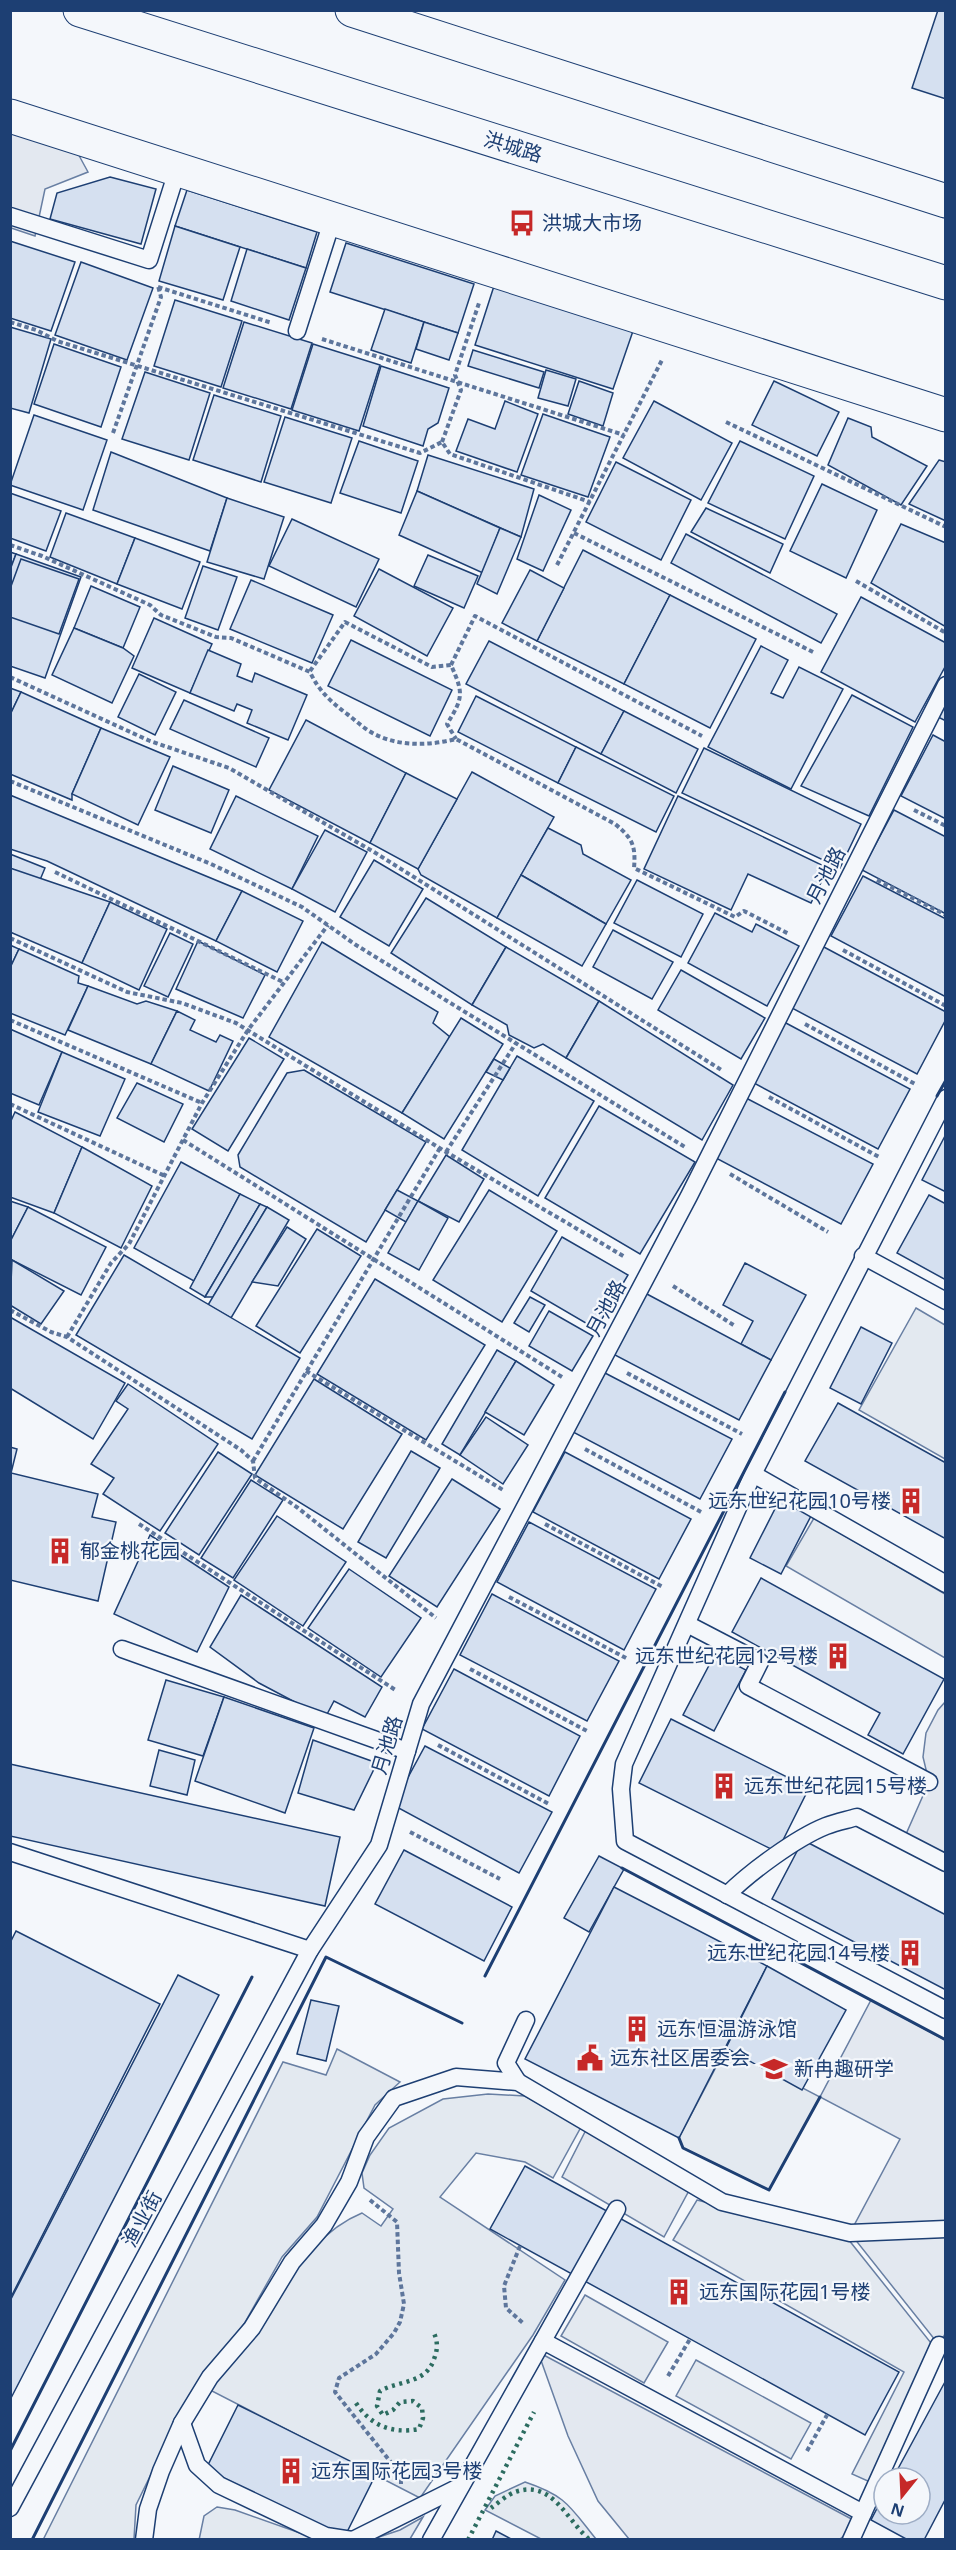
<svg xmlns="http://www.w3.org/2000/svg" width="956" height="2550" viewBox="0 0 956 2550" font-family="'Noto Sans','Noto Sans SC',sans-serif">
<rect width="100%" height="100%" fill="#f4f7fb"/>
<g fill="#e3e9f0" stroke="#687fa3" stroke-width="1.5">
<path d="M916 1308 945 1325V1459L859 1410Z"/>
<path d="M814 1518 945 1594V1658L786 1566Z"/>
<path d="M726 2048 820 2097 769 2190 683 2148 679 2138Z"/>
<path d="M337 2049 400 2082 375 2105 317 2217 282 2257 244 2324 190 2395 136 2505 134 2539 43 2540 283 2062 326 2075Z"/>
<path d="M488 2094 525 2096 581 2127 553 2178 525 2162 476 2153 440 2197 565 2280 533 2335 420 2498 210 2390C229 2364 247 2337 266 2310 293 2273 318 2231 362 2213L381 2226 393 2209 364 2188 362 2173 370 2155 389 2128 443 2099Z"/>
<path d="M697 2200 848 2239 931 2343 870 2482 852 2474 904 2372 673 2240Z"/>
<path d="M585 2295 668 2342 644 2383 561 2336Z"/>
<path d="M696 2360 811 2423 791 2459 676 2396Z"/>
<path d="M525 2482C567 2496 570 2507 596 2539H541L485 2510 495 2496Z"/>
<path d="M217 2507 235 2510 317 2539 199 2540 204 2516Z"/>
<path d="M423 2517 410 2539H373L400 2530Z"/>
</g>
<g fill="#e3e8f0" stroke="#687fa3" stroke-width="1.5">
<path d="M11 129 76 150 88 172 45 189 35 236 11 228Z"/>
<path d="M945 1702V1863L903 1841 929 1782 923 1757 926 1733 938 1710Z"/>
<path d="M871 2000 945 2040 946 2332 939 2345 850 2233 900 2139 820 2097Z"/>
<path d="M589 2124 692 2185 664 2237 562 2177Z"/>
<path d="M538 2352 859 2523 840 2539H629L598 2501 568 2436Z"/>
</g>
<g fill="#d5e0f0" stroke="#1d3f73" stroke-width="1.5">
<path d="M938 10H946V99L912 88Z"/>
<path d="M110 177 156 189 141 244 50 219 57 193Z"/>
<path d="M187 190 317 232 306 268 175 226Z"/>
<path d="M175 226 240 247 223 300 159 281Z"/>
<path d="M10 241 75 262 51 331 10 318Z"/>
<path d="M346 243 474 284 458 333 330 292Z"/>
<path d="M247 249 306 268 289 320 231 301Z"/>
<path d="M81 262 153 288 127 360 55 335Z"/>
<path d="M494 286 633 331 613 389 475 345Z"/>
<path d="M175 300 242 321 221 387 154 366Z"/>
<path d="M385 309 424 322 411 363 371 350Z"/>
<path d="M244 322 312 343 291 409 223 388Z"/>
<path d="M424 322 458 333 449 360 416 349Z"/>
<path d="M10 327 51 339 29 413 10 408Z"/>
<path d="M54 344 121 367 101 427 34 404Z"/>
<path d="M313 344 380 365 359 431 292 410Z"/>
<path d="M473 350 544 372 539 388 468 366Z"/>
<path d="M381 366 449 388 438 423 428 429 423 446 363 426Z"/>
<path d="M546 370 576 379 568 406 538 398Z"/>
<path d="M145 372 210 393 189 460 122 439Z"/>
<path d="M579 381 613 393 603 426 568 414Z"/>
<path d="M774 381 839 412 817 456 752 425Z"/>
<path d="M214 395 281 416 261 482 193 460Z"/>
<path d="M505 401 538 414 517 472 456 451 468 419 495 429Z"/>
<path d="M654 401 732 443 701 500 623 458Z"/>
<path d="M543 414 610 437 588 497 521 475Z"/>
<path d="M34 415 107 440 83 510 10 485Z"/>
<path d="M285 417 352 438 331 503 264 482Z"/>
<path d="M848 418 871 427 872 437 927 466 901 505 828 465Z"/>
<path d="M359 441 418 461 401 513 340 493Z"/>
<path d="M740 441 814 476 785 539 708 503Z"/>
<path d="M111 452 227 498 210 551 93 510Z"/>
<path d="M428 455 534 489 521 537 417 491Z"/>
<path d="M939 460 946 462V521L909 504Z"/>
<path d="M616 462 691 500 661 560 586 522Z"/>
<path d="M822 484 877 510 846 578 790 551Z"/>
<path d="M417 491 500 528 483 573 399 535Z"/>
<path d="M10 493 61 511 46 551 10 538Z"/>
<path d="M539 495 571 510 543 571 517 559Z"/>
<path d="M227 498 284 517 264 579 207 562Z"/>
<path d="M706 508 783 544 770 573 691 532Z"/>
<path d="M66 513 135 538 117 584 50 557Z"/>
<path d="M292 519 379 559 356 607 269 566Z"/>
<path d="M901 524 946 543V627L871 583Z"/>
<path d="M500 528 521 537 497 594 477 584Z"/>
<path d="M686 534 837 614 821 643 671 563Z"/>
<path d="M135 538 200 562 182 609 117 584Z"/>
<path d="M583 550 670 595 624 684 537 641Z"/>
<path d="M10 552 16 554 10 570Z"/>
<path d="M16 554 81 577 45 678 10 666V570Z"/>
<path d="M428 555 478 576 464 608 414 586Z"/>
<path d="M21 559 79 579 59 634 10 617V589Z"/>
<path d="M203 566 237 577 218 630 185 618Z"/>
<path d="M379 569 453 608 427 656 354 616Z"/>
<path d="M530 570 564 588 537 641 502 623Z"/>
<path d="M251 580 333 615 312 663 230 629Z"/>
<path d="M91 586 140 607 123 648 74 628Z"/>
<path d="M670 595 756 639 710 728 624 684Z"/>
<path d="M861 597 946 643V665L915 722 821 672Z"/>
<path d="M154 618 212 644 190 693 132 668Z"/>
<path d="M74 628 123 648 134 656 112 703 52 675Z"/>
<path d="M351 640 452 690 430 736 328 686Z"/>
<path d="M489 641 624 711 601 754 466 684Z"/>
<path d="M761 646 788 660 771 693 783 698 799 667 843 689 791 789 708 747Z"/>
<path d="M208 650 241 664 237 676 252 682 255 673 307 695 288 740 247 723 252 710 237 704 234 711 190 693Z"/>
<path d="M139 674 176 692 155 735 118 717Z"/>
<path d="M10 688 21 692 10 715Z"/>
<path d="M21 692 101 728 72 794V800L10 774V715Z"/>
<path d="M852 695 913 727 869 816 801 786Z"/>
<path d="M476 696 576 747 558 783 458 732Z"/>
<path d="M946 699V721L936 716Z"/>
<path d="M184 700 269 738 256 767 170 729Z"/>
<path d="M624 711 698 749 676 793 601 754Z"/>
<path d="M306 720 406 773 370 843 269 790Z"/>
<path d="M101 728 170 757 138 825 72 794Z"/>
<path d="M933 735 946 742V819L901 796Z"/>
<path d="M576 747 674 796 656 832 558 783Z"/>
<path d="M704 748 861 824 840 868 682 793Z"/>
<path d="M173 766 229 790 211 833 155 810Z"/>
<path d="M472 772 554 817 497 918 421 875 418 869Z"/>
<path d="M406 773 457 799 418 869 370 843Z"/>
<path d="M10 795 242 891 216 941 47 861 10 849Z"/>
<path d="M236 796 318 836 292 889 210 849Z"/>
<path d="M678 796 828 868 811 903 748 874 731 910 644 869Z"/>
<path d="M894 810 946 837V914L862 870Z"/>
<path d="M548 828 581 845 583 854 631 880 606 924 521 875Z"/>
<path d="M325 830 367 852 335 912 292 889Z"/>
<path d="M10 854 45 868 32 899 10 890Z"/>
<path d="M374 860 423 889 389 946 340 917Z"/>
<path d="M10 868 110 902 82 963 10 932Z"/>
<path d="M521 875 606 924 582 966 497 918Z"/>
<path d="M863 876 946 919V997L831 936Z"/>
<path d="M637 880 703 914 681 957 614 923Z"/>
<path d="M242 891 303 921 277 972 216 941Z"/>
<path d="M426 898 506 947 472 1005 391 953Z"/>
<path d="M110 902 167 929 139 990 82 963Z"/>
<path d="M715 913 752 932 756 924 799 946 767 1006 688 963Z"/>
<path d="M613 930 673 962 652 999 593 967Z"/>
<path d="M170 933 193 944 168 997 144 986Z"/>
<path d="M198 941 265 975 243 1018 176 989Z"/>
<path d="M322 942 438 1012 433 1023 450 1037 402 1113 269 1037Z"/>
<path d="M10 945 19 949 10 968Z"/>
<path d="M822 946 946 1012V1019L917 1074 790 1007Z"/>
<path d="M506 947 599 1001 566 1058 543 1044 534 1048 509 1035 507 1025 472 1005Z"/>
<path d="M19 949 79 976 78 983 88 986 65 1035 10 1013V968Z"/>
<path d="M681 970 765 1018 741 1059 658 1010Z"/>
<path d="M88 986 137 1004 146 1001 177 1011 151 1064 68 1030Z"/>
<path d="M599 1001 733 1085 702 1140 566 1058Z"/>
<path d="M177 1011 195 1020 190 1030 216 1042 220 1035 233 1041 209 1091 151 1064Z"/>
<path d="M461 1018 503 1044 444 1139 402 1113Z"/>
<path d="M784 1022 910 1089 878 1149 752 1082Z"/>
<path d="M10 1029 62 1052 39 1105 10 1093Z"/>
<path d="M249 1038 284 1059 228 1151 192 1129Z"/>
<path d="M62 1052 125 1079 100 1136 38 1112Z"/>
<path d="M517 1056 594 1101 538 1196 462 1150Z"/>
<path d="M494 1059 510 1068 503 1080 486 1072Z"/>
<path d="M304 1070 426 1142 366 1242 240 1167 238 1155 287 1073Z"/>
<path d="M137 1083 183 1104 164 1142 117 1118Z"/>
<path d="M746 1098 873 1164 841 1224 714 1157Z"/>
<path d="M599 1106 695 1162 640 1254 545 1198Z"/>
<path d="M15 1112 82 1147 54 1213 10 1197V1123Z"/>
<path d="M946 1134V1192L922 1180Z"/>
<path d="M82 1147 152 1186 121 1248 54 1213Z"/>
<path d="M446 1155 484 1179 459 1222 418 1201Z"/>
<path d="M181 1162 240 1194 194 1281 134 1248Z"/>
<path d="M397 1190 418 1201 406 1222 385 1210Z"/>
<path d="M489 1190 557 1231 502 1322 433 1280Z"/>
<path d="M240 1194 260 1204 205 1297 190 1288Z"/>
<path d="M929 1195 946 1204V1280L897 1253Z"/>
<path d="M10 1201 28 1207 10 1242Z"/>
<path d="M418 1201 448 1218 419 1270 388 1253Z"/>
<path d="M260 1204 267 1207 213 1297H205Z"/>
<path d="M28 1207 106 1247 81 1295 10 1259V1242Z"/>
<path d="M267 1207 289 1220 231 1318 208 1305Z"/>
<path d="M287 1227 306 1239 278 1286 252 1282Z"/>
<path d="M317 1229 361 1256 300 1353 256 1326Z"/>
<path d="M562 1237 628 1275 596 1329 531 1291Z"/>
<path d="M124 1255 300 1358 252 1439 76 1335Z"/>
<path d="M12 1260 64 1291 41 1324 10 1305Z"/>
<path d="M745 1263 806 1295 771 1360 741 1344 753 1321 723 1305Z"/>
<path d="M375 1279 485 1345 426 1440 317 1374Z"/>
<path d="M645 1293 771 1360 739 1420 613 1354Z"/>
<path d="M530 1297 545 1305 529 1332 514 1323Z"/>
<path d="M549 1311 593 1336 572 1371 529 1346Z"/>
<path d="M10 1317 125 1383 93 1439 10 1388Z"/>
<path d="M861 1327 892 1343 861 1404 830 1388Z"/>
<path d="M497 1350 516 1361 460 1455 442 1444Z"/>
<path d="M516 1361 554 1385 524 1435 485 1412Z"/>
<path d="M605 1373 732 1439 700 1499 573 1432Z"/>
<path d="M314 1379 402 1434 343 1529 255 1475Z"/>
<path d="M128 1384 218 1444 160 1531 103 1494 114 1478 91 1464 128 1409 116 1401Z"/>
<path d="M838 1403 946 1463V1539L805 1461Z"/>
<path d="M486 1417 528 1445 503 1484 460 1455Z"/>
<path d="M10 1447 17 1449 11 1473 98 1494 92 1517 116 1522 98 1601 10 1580Z"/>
<path d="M411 1451 440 1468 386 1558 358 1542Z"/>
<path d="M218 1452 252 1474 199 1555 165 1533Z"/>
<path d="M565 1452 691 1519 659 1579 533 1512Z"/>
<path d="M452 1479 500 1509 437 1607 389 1576Z"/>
<path d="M251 1480 283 1500 233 1578 201 1558Z"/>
<path d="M781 1497 812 1514 781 1574 750 1558Z"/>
<path d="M277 1516 346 1562 303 1626 234 1580Z"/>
<path d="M529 1522 656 1589 624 1650 497 1582Z"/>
<path d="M150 1535 229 1587 197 1652 114 1614Z"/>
<path d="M349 1569 421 1618 381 1677 308 1628Z"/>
<path d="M761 1578 944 1679 903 1754 868 1735 880 1713 732 1632Z"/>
<path d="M492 1594 619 1661 587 1721 460 1655Z"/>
<path d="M241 1595 382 1687 365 1717 334 1701 325 1718 259 1683 210 1647Z"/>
<path d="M715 1654 746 1670 714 1731 683 1715Z"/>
<path d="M454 1669 580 1736 549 1796 422 1729Z"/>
<path d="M166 1680 224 1697 203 1756 148 1740Z"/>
<path d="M224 1697 314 1728 285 1813 195 1781Z"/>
<path d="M671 1719 809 1788 777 1852 639 1783Z"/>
<path d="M313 1740 377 1763 354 1810 298 1793Z"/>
<path d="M425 1746 552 1812 519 1873 393 1805Z"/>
<path d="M159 1750 195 1760 187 1795 150 1786Z"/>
<path d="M10 1764 340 1837 325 1906 10 1836Z"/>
<path d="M803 1840 946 1915V1990L772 1899Z"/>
<path d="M404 1850 512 1907 484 1961 375 1904Z"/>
<path d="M599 1856 624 1869 589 1932 564 1918Z"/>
<path d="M614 1887 767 1966 679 2138 525 2059Z"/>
<path d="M16 1931 160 2004 10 2299V1943Z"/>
<path d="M767 1966 846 2010 802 2090 726 2048Z"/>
<path d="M178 1975 219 1995 10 2400V2301Z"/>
<path d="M311 2000 339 2006 326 2061 297 2054Z"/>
<path d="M525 2166 899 2372 865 2435 490 2229Z"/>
<path d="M946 2380V2498L924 2540H908L871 2520 884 2495V2514H920V2478H893Z"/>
<path d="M238 2405 376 2474 344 2538 206 2469Z"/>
<path d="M496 2531 513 2540H492Z"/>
</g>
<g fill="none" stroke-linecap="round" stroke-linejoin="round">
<g stroke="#1d3f73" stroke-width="19">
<g id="lane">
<path d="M10 216 149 260 178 168"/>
<path d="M297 331 333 218"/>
<path d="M946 1098 753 1474 624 1764 621 1789 625 1841 946 2010"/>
<path d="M863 1256 946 1301"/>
<path d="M753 1474 946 1584"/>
<path d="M687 1624 760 1662 748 1686 929 1782"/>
<path d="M122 1649 407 1751"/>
<path d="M10 1852 310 1950"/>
<path d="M727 1895C750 1872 796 1838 826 1826 836 1822 847 1820 857 1817L946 1863"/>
<path d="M518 2082 506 2063 526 2020"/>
<path d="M543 2341 863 2513"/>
<path d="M182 2423 197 2465 219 2485 326 2536 352 2540"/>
<path d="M10 2508 310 1950 379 1845 421 1704 689 1196 946 685"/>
<path d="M144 2540 148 2509 161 2471 182 2423 210 2377 252 2328 292 2262 324 2225 349 2182 366 2137 394 2098 456 2077 518 2082 722 2202 850 2233 946 2229"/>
<path d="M353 2540 461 2486"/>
<path d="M431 2540 617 2209"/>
<path d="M851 2540 939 2345"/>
</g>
</g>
<g stroke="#1d3f73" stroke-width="35">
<path id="secondary" d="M10 116 946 415"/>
</g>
<g stroke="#1d3f73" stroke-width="35">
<g id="highway">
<path d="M80 10 946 283"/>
<path d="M352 10 946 201"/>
</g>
</g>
<g stroke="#5e769c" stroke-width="4" stroke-dasharray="4.5 3" stroke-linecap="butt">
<path d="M158 287 272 323"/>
<path d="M10 322 36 330 57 341 420 453 442 442 450 454 590 502"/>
<path d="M322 339 624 435"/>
<path d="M726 422 946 527"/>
<path d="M113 433 161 297 158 286"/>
<path d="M442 442 461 390 455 375 479 303"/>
<path d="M574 533 815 653"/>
<path d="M10 545 42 556 150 605 161 615 216 637 231 638 310 672C319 691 330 701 347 714 354 719 361 726 369 731 395 747 428 746 456 739L615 824C632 838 636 845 634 868L735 917 744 911 789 934"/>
<path d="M557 565 662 360"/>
<path d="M856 581 946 633"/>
<path d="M451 665 475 616 702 736"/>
<path d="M310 671 345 622 432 667 451 665C464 694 463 698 447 724L456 739"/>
<path d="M10 677 150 741 229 768 374 852 723 1071"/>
<path d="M10 781 211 864 302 907 356 945 685 1147"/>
<path d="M914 810 946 826"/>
<path d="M55 872 283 982"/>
<path d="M877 880 946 915"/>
<path d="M10 938 127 992 182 1003 236 1023 446 1152 625 1257"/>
<path d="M843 950 946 1006"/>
<path d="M10 1020 202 1103"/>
<path d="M805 1024 917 1085"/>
<path d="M769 1097 879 1157"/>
<path d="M10 1104 165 1176"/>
<path d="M183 1140 562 1377"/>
<path d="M446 1152 516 1043"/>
<path d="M730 1174 828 1232"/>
<path d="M673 1286 735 1326"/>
<path d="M10 1310 51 1332 67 1337 241 1450 253 1461 255 1478 298 1508 436 1618"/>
<path d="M67 1337 111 1263 129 1244 202 1103 248 1030 328 925"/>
<path d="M306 1371 503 1490"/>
<path d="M627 1373 742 1434"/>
<path d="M585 1449 703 1513"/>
<path d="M253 1461 440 1148"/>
<path d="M139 1524 397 1691"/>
<path d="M545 1524 663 1587"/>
<path d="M509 1597 628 1659"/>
<path d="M470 1669 589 1732"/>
<path d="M438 1745 549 1804"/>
<path d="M410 1832 500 1879"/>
<path d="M370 2200 397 2222 399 2273 404 2304 400 2322 394 2333 376 2354 339 2378 335 2392 401 2475V2487"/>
<path d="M520 2246 504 2286 506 2308 523 2323"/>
<path d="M668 2376 690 2339"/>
<path d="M807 2451 827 2415"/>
</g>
<use href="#lane" stroke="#f4f7fb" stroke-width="16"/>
<use href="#secondary" stroke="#f4f7fb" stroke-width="33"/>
<use href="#highway" stroke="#f4f7fb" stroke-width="33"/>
<g stroke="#2c6c60" stroke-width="4.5" stroke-dasharray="3 4.5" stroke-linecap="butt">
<path d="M356 2403C371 2426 392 2434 419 2429L423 2418 422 2408 413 2401 400 2402 393 2410 383 2415 377 2406 380 2391C400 2380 426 2384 434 2359 438 2349 438 2341 433 2331"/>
<path d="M491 2508C498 2503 507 2495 515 2492 553 2479 566 2520 590 2540"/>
<path d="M468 2540 534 2412"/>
</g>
<g stroke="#1d3f73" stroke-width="3">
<path d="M937 1096 946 1080"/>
<path d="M622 1868 946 2040"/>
<path d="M485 1976 785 1392"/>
<path d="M679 2138 683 2148 769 2190 820 2097"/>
<path d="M10 2451 252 1977"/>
<path d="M32 2540 326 1957 462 2023"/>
</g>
</g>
<defs>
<g id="bus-bare" transform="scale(2.07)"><path d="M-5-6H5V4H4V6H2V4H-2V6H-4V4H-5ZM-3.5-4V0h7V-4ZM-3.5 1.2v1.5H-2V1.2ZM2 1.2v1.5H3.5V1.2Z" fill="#c62828" stroke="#f4f7fb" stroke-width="2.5" paint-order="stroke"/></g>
<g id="building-bare" transform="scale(2.07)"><path d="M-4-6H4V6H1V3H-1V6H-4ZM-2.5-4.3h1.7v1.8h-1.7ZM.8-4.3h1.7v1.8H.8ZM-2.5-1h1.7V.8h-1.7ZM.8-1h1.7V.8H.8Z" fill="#c62828" stroke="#f4f7fb" stroke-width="2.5" paint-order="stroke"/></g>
<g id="civic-bare" transform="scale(2.07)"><path d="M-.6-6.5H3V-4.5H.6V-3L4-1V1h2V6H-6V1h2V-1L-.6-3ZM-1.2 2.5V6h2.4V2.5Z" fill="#c62828" stroke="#f4f7fb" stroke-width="2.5" paint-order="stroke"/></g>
<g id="school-bare" transform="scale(2.07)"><path d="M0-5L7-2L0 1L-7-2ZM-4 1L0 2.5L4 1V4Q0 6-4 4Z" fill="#c62828" stroke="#f4f7fb" stroke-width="2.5" paint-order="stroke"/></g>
</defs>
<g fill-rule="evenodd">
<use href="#bus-bare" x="522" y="223"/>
<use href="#building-bare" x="911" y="1501"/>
<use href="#building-bare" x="60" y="1551"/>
<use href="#building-bare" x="838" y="1656"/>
<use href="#building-bare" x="724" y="1786"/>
<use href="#building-bare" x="910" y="1953"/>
<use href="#building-bare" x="637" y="2029"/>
<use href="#civic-bare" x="590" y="2058"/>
<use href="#school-bare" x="774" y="2069"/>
<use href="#building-bare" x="679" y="2292"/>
<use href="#building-bare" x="291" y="2471"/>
</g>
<g text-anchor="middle" stroke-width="4.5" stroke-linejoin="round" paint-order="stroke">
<g font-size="20" fill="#1d3f73" stroke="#f4f7fb">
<text transform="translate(513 147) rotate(17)" y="7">洪城路</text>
<text transform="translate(826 875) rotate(-63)" y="7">月池路</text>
<text transform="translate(606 1308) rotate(-62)" y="7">月池路</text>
<text transform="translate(387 1745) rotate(-73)" y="7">月池路</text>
<text transform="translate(142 2219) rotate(-62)" y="7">渔业街</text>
</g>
<g font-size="20" fill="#1d3f73" stroke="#f4f7fb" text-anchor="start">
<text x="542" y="230">洪城大市场</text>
<text x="891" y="1508" text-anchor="end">远东世纪花园10号楼</text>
<text x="80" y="1558">郁金桃花园</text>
<text x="818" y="1663" text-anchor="end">远东世纪花园12号楼</text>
<text x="744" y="1793">远东世纪花园15号楼</text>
<text x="890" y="1960" text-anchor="end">远东世纪花园14号楼</text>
<text x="657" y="2036">远东恒温游泳馆</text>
<text x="610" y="2065">远东社区居委会</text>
<text x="794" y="2076">新冉趣研学</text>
<text x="699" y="2299">远东国际花园1号楼</text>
<text x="311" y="2478">远东国际花园3号楼</text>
</g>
</g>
<rect width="956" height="2550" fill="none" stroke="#1d3f73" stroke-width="24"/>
<g transform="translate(902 2496) rotate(198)"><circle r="28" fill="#f4f7fb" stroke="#9eadc5" stroke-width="1.5"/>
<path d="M0-4.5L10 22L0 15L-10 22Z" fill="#c62828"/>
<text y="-9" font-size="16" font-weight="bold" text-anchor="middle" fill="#1d3f73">N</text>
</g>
</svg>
